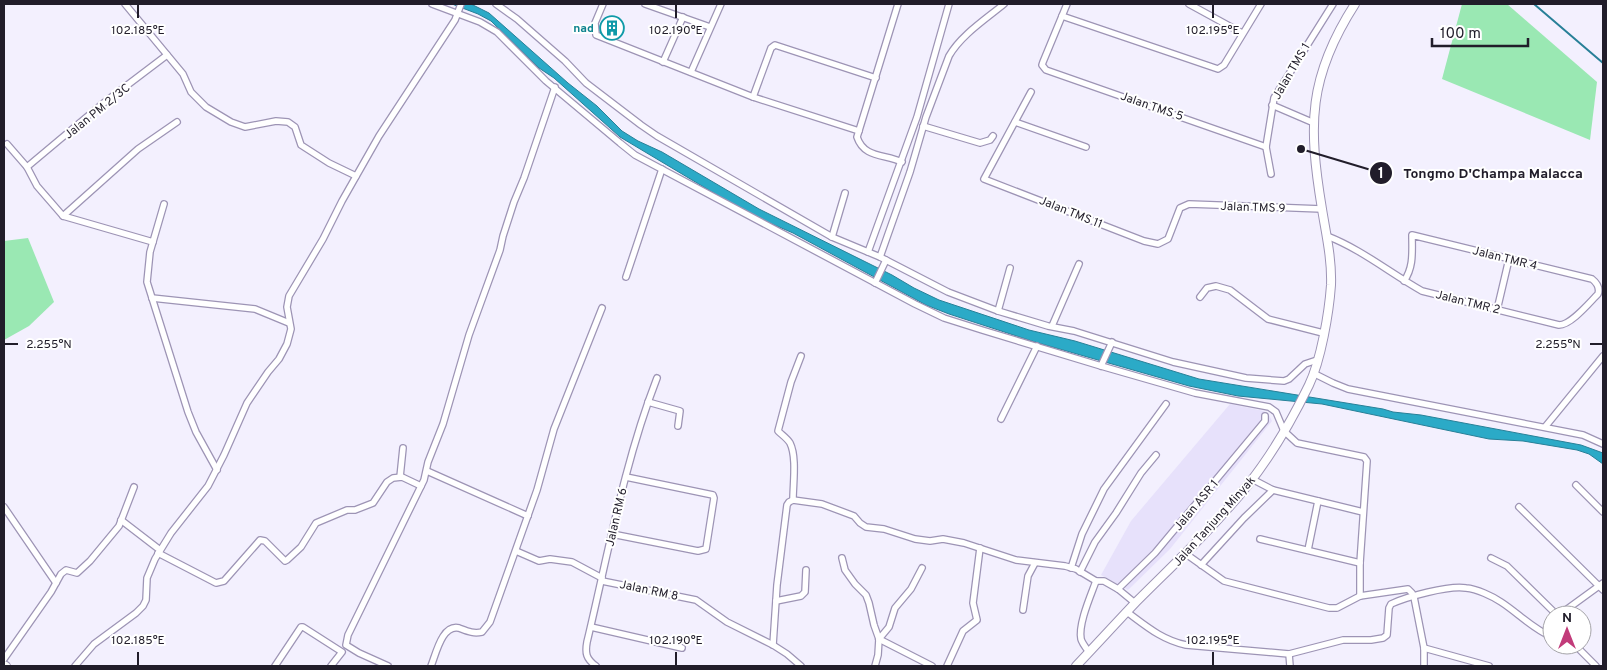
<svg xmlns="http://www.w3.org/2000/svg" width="1607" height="670" viewBox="0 0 1607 670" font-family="Overpass,sans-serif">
<rect width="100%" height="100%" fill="#f3f0fe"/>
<path fill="#e7e1fb" d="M1230 404 1264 411 1269 415 1272 421 1170 549 1128 590 1101 575 1131 521Z"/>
<g fill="#9ae8b3">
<path d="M1462 4H1507L1597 82 1590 140 1442 79Z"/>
<path d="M28 238 54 302 29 326 4 340V241Z"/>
</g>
<path fill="#2baac7" stroke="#288098" d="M452 4H471L489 13 568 83 597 106 622 131 638 141 662 152 759 209 892 275 914 288 939 300 1029 330 1075 341 1199 379 1383 409 1393 412 1421 415 1581 445 1603 453V464L1589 454 1577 450 1523 441 1489 439 1322 404 1238 396 1189 386 1035 342 949 314 926 305 793 233 749 214 620 137 554 78 539 68 491 21 478 14Z"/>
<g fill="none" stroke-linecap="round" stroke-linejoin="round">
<path stroke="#288098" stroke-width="2" d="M1534 4 1603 63"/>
<g stroke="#9d94b5" stroke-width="8">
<g id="street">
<path d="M125 4 183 74 191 92 206 107 231 122 245 127 276 121 288 122 295 127 301 145 329 163 356 176"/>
<path d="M432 4 480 22 497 32 546 81 620 143 635 155 915 304 944 318 982 330 1101 366 1195 393 1269 407 1276 412 1284 431 1297 443 1364 457 1367 461 1360 563V596"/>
<path d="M496 4 517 19 565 61 586 83 641 125 657 136 832 237 880 257 948 292 998 311 1048 326 1074 331 1173 362 1246 378 1284 381 1289 379 1305 364 1317 360"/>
<path d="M603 4 595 23 596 35 753 97 859 131"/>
<path d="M645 4 710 27"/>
<path d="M898 4 857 137C864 158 884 154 902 162"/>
<path d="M1067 4 1043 62 1042 65 1046 70 1266 147"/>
<path d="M1189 4 1242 33"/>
<path d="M1062 16 1218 69 1224 65 1261 4"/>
<path d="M663 62 683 17"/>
<path d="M691 72 721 4"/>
<path d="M1031 92 984 179 1144 241 1158 244 1168 239 1180 208 1189 204 1322 209"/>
<path d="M753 97 771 48 775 45 876 78"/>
<path d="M1272 105 1314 123"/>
<path d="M1015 122 1086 147"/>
<path d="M923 126 980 143 990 140 993 136"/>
<path d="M7 144 27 167 37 186 63 216 153 242"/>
<path d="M27 167 101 105 167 55"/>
<path d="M1271 174 1266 147 1274 98 1333 4"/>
<path d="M164 204 150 252 147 282 188 412 196 432 217 470"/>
<path d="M63 216 138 149 177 122"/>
<path d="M1327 236C1361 249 1390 273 1422 291L1559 325C1571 325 1589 303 1598 294 1600 288 1597 283 1592 279L1412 235C1412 251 1414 267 1404 281"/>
<path d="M832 237 845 193"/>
<path d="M868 252 917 117 949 4"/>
<path d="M880 257 910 172 926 117 949 56C961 35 986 19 1004 4"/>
<path d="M626 277 662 169"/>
<path d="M875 283 886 260"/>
<path d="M1200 297 1207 288 1216 286 1230 290 1268 319 1323 333"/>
<path d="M152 298 255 309 289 323"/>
<path d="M1497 310 1509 259"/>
<path d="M998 311 1010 268"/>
<path d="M1052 326 1079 264"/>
<path d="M1101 366 1112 342"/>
<path d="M1313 373 1333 383 1348 389 1583 435 1603 444"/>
<path d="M648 402 680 411 678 426"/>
<path d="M1001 419 1037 346"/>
<path d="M1545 427 1603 356"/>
<path d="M427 471 528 516"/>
<path d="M400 477 403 448"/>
<path d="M1252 479 1273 490 1363 512"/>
<path d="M1576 485 1603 512"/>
<path d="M793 500C793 484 797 457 790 443 787 438 782 435 778 431L791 382 801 356"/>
<path d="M4 507 56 583"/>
<path d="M1519 507 1603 590"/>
<path d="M121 520 160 550"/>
<path d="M612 534 698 551 706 549 714 498 713 495 626 477"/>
<path d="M1260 539 1360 563"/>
<path d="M1308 550 1318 501"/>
<path d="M516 551 539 561 550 559 572 562 602 578"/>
<path d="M158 553 216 583 224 581 260 540 265 541 285 561 287 560 301 547 316 523 347 510H355L373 503 387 482 393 478 402 477 421 486"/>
<path d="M1186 554 1224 581 1329 608H1337L1360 596 1408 589 1412 593 1414 597 1424 648V666"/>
<path d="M842 558 845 570 855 584 866 595 869 603 874 625 879 639 878 655 875 666"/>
<path d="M1491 558 1507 566 1557 615"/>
<path d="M1201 565 1244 518 1273 490"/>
<path d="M1071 568 1082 534 1104 489 1166 404"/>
<path d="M1080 572 1095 542 1116 513 1141 473 1156 455"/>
<path d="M602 581 696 600 727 622 773 645 787 654 801 666"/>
<path d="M1118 589 1155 553 1265 421V416"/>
<path d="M776 601 801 596 805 592 806 570"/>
<path d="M1023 610 1028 576 1035 563"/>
<path d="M1127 612C1146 626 1162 640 1186 645L1289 654 1343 640H1371L1383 638 1387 635 1389 608 1391 604C1406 597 1449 585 1466 588 1477 589 1492 596 1501 602 1518 613 1533 629 1552 637"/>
<path d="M1559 615 1603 583"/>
<path d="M591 627 682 648"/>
<path d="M879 639 889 627 895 608 911 589 922 568"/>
<path d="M879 639 932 666"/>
<path d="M773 645 777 585 787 505 789 502 793 500 822 504 854 516 860 523 866 527 884 529 915 539 930 541 943 539 964 543 1016 560 1065 566 1076 569 1096 581H1104L1118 589 1135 603"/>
<path d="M1575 645 1596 666"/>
<path d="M1424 648 1489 666"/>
<path d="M1089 652C1086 648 1082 643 1081 639 1078 624 1091 595 1096 581"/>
<path d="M1289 654 1290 666"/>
<path d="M4 659 51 592 61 574 66 570 77 573 90 561 119 526 134 487"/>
<path d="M75 666 94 644 136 613 143 606 146 600 147 578 155 559 171 533 208 486 224 455 247 403 268 372 279 359 287 344 291 329 287 307 289 296 323 239 342 201 379 136 455 20 461 4"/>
<path d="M275 666 301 627H303L342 652 331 666"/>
<path d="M388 666 359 653 346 645 348 635 424 480 428 462 443 424 469 335 500 250 503 236 514 202 524 178 555 87"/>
<path d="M431 666C436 654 442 624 459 628 467 631 473 634 482 632L490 622 537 490 554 429 602 308"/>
<path d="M596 666C586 659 585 653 587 642 608 554 624 463 657 378"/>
<path d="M947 666 963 631 977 620 973 603 980 548"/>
</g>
</g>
<g stroke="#9d94b5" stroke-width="10">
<g id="secondary">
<path d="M4 665 6 666"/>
<path d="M1076 666C1096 645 1116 623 1136 602 1174 564 1213 528 1247 486 1271 456 1292 420 1309 385 1321 360 1329 313 1331 285 1332 259 1326 234 1322 209 1308 125 1308 77 1355 4"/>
</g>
</g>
<use href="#street" stroke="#fff" stroke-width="5.5"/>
<use href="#secondary" stroke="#fff" stroke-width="8"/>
</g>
<path fill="none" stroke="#211d2a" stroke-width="2" d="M138 5V18M676 5V18M1213 5V18M5 344H18M1590 344H1602M138 652V665M676 652V665M1213 652V665"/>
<defs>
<g id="building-ring" transform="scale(1.25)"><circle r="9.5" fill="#fff" stroke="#0f9aa8" stroke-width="1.5"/><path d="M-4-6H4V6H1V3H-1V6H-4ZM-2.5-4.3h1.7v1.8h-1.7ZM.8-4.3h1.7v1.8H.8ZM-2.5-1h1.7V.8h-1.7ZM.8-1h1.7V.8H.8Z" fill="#0f9aa8"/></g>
</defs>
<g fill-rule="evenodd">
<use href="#building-ring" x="612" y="28"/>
</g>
<g text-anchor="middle" stroke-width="4" stroke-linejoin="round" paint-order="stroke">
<g font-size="12" font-weight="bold" fill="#0d838f" stroke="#fff" text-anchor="end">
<text x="594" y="32">nad</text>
</g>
<g font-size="12" fill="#211d2a" stroke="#fff">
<text transform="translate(1291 71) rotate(-60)" y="4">Jalan TMS 1</text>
<text transform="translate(1152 106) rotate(19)" y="4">Jalan TMS 5</text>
<text transform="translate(97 111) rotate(-39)" y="4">Jalan PM 2/3C</text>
<text transform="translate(1253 207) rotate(2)" y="4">Jalan TMS 9</text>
<text transform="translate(1071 212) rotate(22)" y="4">Jalan TMS 11</text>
<text transform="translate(1505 258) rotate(14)" y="4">Jalan TMR 4</text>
<text transform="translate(1468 302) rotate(14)" y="4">Jalan TMR 2</text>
<text transform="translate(1196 505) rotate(-50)" y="4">Jalan ASR 1</text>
<text transform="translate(616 517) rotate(-77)" y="4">Jalan RM 6</text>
<text transform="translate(1214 521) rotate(-48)" y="4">Jalan Tanjung Minyak</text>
<text transform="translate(649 590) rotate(12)" y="4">Jalan RM 8</text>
</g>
</g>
<g font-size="12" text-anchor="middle" fill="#211d2a" stroke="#fff" stroke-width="4" stroke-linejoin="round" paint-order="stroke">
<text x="138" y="34">102.185°E</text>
<text x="676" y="34">102.190°E</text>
<text x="1213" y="34">102.195°E</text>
<text x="49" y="348">2.255°N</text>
<text x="1558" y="348">2.255°N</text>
<text x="138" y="644">102.185°E</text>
<text x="676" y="644">102.190°E</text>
<text x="1213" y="644">102.195°E</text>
</g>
<path fill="none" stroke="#211d2a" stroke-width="2" d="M1301 149L1381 173"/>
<g fill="#211d2a" stroke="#fff" stroke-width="2">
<circle cx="1301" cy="149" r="5"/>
<circle cx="1381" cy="173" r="12"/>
</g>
<g font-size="15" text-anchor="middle" font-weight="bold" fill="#fff">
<text x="1381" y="178">1</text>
</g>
<g font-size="14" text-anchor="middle" font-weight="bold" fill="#211d2a" stroke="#fff" stroke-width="4" stroke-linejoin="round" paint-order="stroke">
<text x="1493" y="178">Tongmo D'Champa Malacca</text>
</g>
<rect width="1607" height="670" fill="none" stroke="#211d2a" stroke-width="10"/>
<g transform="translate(1567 630)"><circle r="24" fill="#ffffff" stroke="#a6a5aa"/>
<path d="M0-4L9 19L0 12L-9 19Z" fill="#c23b7a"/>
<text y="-8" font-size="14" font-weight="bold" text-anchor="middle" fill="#211d2a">N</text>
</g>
<path d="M1432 38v8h96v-8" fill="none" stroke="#211d2a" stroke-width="2.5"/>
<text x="1440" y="38" font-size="15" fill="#211d2a" stroke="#ffffff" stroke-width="4" paint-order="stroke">100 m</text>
</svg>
